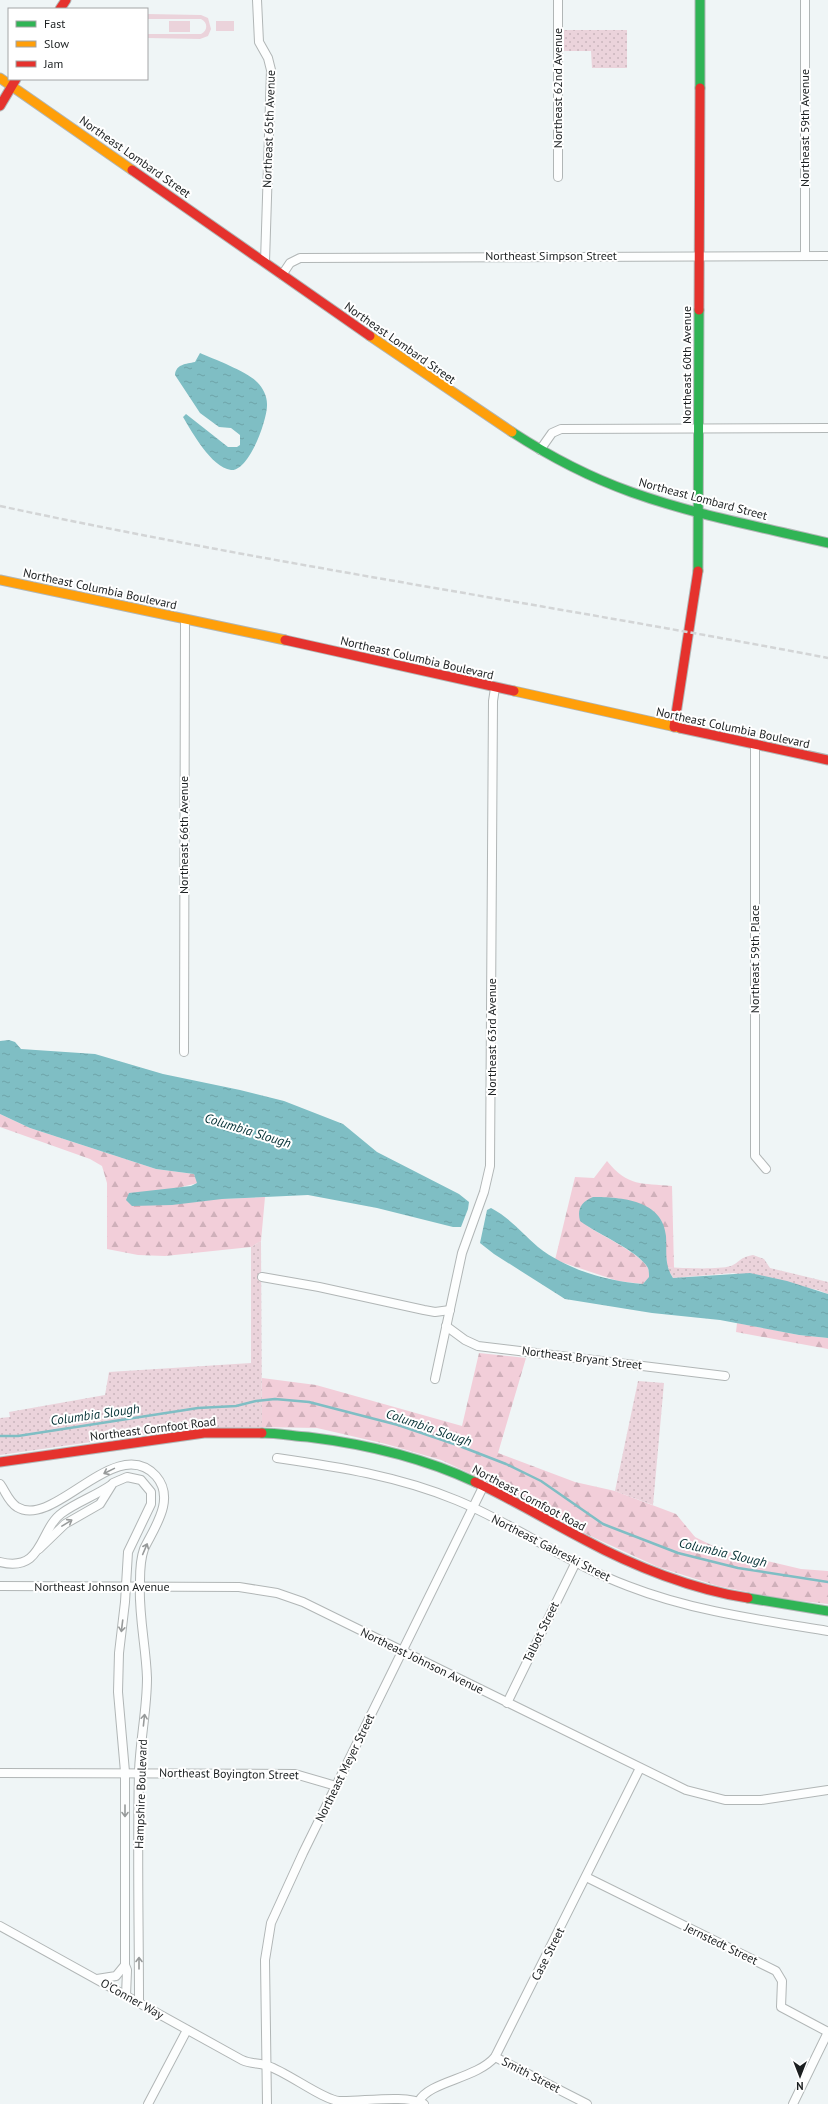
<svg xmlns="http://www.w3.org/2000/svg" width="828" height="2104" viewBox="0 0 828 2104" font-family="'PT Sans',sans-serif">
<defs>
<pattern id="grass-dots" width="8" height="8" patternUnits="userSpaceOnUse"><rect width="8" height="8" fill="#ebd3db"/><path d="M2 2h.1M6 6h.1" fill="none" stroke="#c9b5bc" stroke-width="1.8" stroke-linecap="round"/></pattern>
<pattern id="forest-firs" width="22" height="20" patternUnits="userSpaceOnUse"><rect width="22" height="20" fill="#f2ced9"/><path d="M5 1l3.5 6h-7zM16 11l3.5 6h-7z" fill="#cfb0ba"/></pattern>
<pattern id="water-ripples" width="26" height="14" patternUnits="userSpaceOnUse"><rect width="26" height="14" fill="#7fbec4"/><path d="M2 4q2-2 4 0t4 0M15 11q2-2 4 0t4 0" fill="none" stroke="#6da3a8"/></pattern>
</defs>
<rect width="100%" height="100%" fill="#eff5f6"/>
<g fill="url(#grass-dots)">
<path d="M564 30H627V68H592L591 51H564Z"/>
<path d="M261 1241 262 1427 182 1429 0 1455V1418L10 1417 9 1412 105 1395 109 1372 251 1363V1247Z"/>
<path d="M753 1255 764 1259 770 1268 828 1282V1294L818 1290 733 1273 673 1278 667 1267C682 1268 717 1270 731 1266 740 1262 740 1257 753 1255Z"/>
<path d="M638 1381 664 1383 653 1505 615 1491Z"/>
</g>
<g fill="url(#forest-firs)">
<path d="M0 1114 30 1128 156 1169 194 1174 198 1183 177 1188 129 1194 222 1199 265 1197 261 1241 251 1247 165 1256 138 1255 107 1249V1183L102 1166 90 1159 0 1127Z"/>
<path d="M607 1161C628 1187 642 1183 672 1186L674 1268 667 1267 666 1256 587 1226C601 1235 641 1254 648 1268 649 1271 649 1275 650 1277L643 1284 618 1281 555 1260 575 1177 594 1178Z"/>
<path d="M737 1323 799 1335 828 1338V1349L736 1332Z"/>
<path d="M479 1353 526 1358 498 1453 575 1482 615 1491 676 1514 695 1537 721 1550 801 1569 828 1571V1604L783 1599 718 1586 658 1567 586 1534 521 1497 441 1460 386 1444 317 1428 262 1427V1378L316 1385 462 1426Z"/>
</g>
<g fill="#ebd3db">
<path d="M147 14 201 15 208 18 211 29 208 36 200 39 147 38V34H201C208 31 208 22 201 19H147Z"/>
<rect x="169" y="21" width="21" height="11"/>
<rect x="216" y="21" width="18" height="10"/>
</g>
<g fill="url(#water-ripples)">
<path d="M200 353C214 359 248 372 257 382 263 388 267 396 267 404 268 418 249 472 231 470 211 467 192 432 183 417L186 414 228 447H237L240 445V435L231 428 219 427 200 413 175 375C176 364 186 364 195 362Z"/>
<path d="M9 1040 15 1042 21 1049 95 1054 163 1074 240 1090 284 1101 343 1124 377 1152 459 1194 469 1202 468 1209 461 1227H453L377 1208 308 1195 222 1199 172 1205 132 1206 126 1200 129 1193 191 1186 197 1183 194 1174 156 1169 30 1128 0 1114V1041Z"/>
<path d="M593 1197C621 1197 663 1200 666 1236 667 1251 664 1265 673 1278L750 1273 787 1281 828 1294V1338L799 1335 720 1320 652 1313 565 1299 494 1254 480 1243 487 1210 491 1208C510 1218 522 1233 538 1247 567 1270 607 1281 643 1284L649 1277C649 1274 649 1271 648 1268 639 1251 597 1234 580 1221 577 1209 581 1202 593 1197Z"/>
</g>
<g fill="none" stroke-linecap="round" stroke-linejoin="round">
<path stroke="#7fbec4" stroke-width="2.5" d="M0 1436H18L198 1408 236 1406 256 1401 275 1399 309 1402 398 1425 457 1445 506 1464 541 1481 603 1524 678 1553 738 1568 828 1582"/>
<g stroke="#b1b6b6" stroke-width="10">
<g id="street">
<path d="M257 0 259 42 268 58 271 70 265 262"/>
<path d="M558 0V177"/>
<path d="M805 0V256"/>
<path d="M282 275 290 263 300 258 828 256"/>
<path d="M540 450 552 433 561 429 828 428"/>
<path d="M755 746V1156L766 1169"/>
<path d="M184 1052 185 619"/>
<path d="M262 1277 319 1287 424 1310 435 1312 450 1310"/>
<path d="M446 1326 465 1340 478 1346 725 1376"/>
<path d="M435 1379 462 1253 484 1192 490 1166 493 701 495 688"/>
<path d="M277 1458C339 1467 398 1476 456 1500 515 1524 568 1564 628 1586 692 1611 761 1620 828 1631"/>
<path d="M0 1484C6 1492 8 1501 17 1507 54 1530 116 1432 156 1476 176 1499 154 1528 144 1549 140 1560 140 1571 140 1581 138 1613 146 1646 147 1678 147 1710 140 1740 139 1772 137 1848 139 1926 139 2002"/>
<path d="M39 1549 65 1524 100 1504 113 1483 127 1477 141 1480 151 1492V1504L128 1552 125 1602 119 1653 118 1692 125 1772V1965L116 1976 97 1979"/>
<path d="M0 1562C44 1573 39 1529 62 1513 77 1502 95 1496 111 1485"/>
<path d="M0 1586 239 1587 277 1593 303 1602 686 1790 725 1800H761L828 1790"/>
<path d="M507 1703 576 1562"/>
<path d="M0 1773 295 1774 336 1786"/>
<path d="M586 1877 776 1971 782 1981 781 2007 828 2032"/>
<path d="M0 1926 242 2060C251 2064 260 2063 268 2066 287 2072 323 2100 339 2101 361 2102 406 2094 424 2104"/>
<path d="M125 1965 127 1970 126 1996"/>
<path d="M495 2057 587 2104"/>
<path d="M419 2101C430 2081 476 2079 495 2057L640 1768"/>
<path d="M148 2104 187 2030"/>
<path d="M267 2104 265 1960 271 1923 303 1853 484 1485"/>
<path d="M793 2104 828 2032"/>
</g>
</g>
<g stroke="#b1b6b6" stroke-width="11">
<g id="fast">
<path d="M700 88V0"/>
<path d="M512 432C549 456 589 477 631 492 695 515 762 527 828 543"/>
<path d="M698 571 699 310"/>
<path d="M262 1433C278 1433 293 1436 308 1437 365 1444 422 1457 475 1482"/>
<path d="M748 1598 828 1611"/>
</g>
</g>
<g stroke="#b1b6b6" stroke-width="11">
<g id="slow">
<path d="M0 78 132 170"/>
<path d="M370 336 512 432"/>
<path d="M0 580 285 640"/>
<path d="M514 691 680 728"/>
</g>
</g>
<g stroke="#b1b6b6" stroke-width="11">
<g id="jam">
<path d="M60 9 66 0"/>
<path d="M0 106 16 79"/>
<path d="M132 170 370 336"/>
<path d="M699 310 700 88"/>
<path d="M285 640 514 691"/>
<path d="M674 727 698 571"/>
<path d="M680 728 828 760"/>
<path d="M0 1462 204 1433H262"/>
<path d="M475 1482C512 1499 548 1521 585 1540 633 1566 694 1590 748 1598"/>
</g>
</g>
<use href="#street" stroke="#fdfefe" stroke-width="8"/>
<use href="#fast" stroke="#30b455" stroke-width="9"/>
<use href="#slow" stroke="#ff9f0a" stroke-width="9"/>
<use href="#jam" stroke="#e5322d" stroke-width="9"/>
<path stroke="#d3d5d6" stroke-width="2.5" stroke-dasharray="6 3" stroke-linecap="butt" d="M0 506C274 565 552 605 828 658"/>
</g>
<defs><path id="oneway-shaft" d="M-6 0H5M1.5-3L5.5 0L1.5 3" fill="none" stroke-width="1.6" stroke-linecap="round" stroke-linejoin="round"/></defs>
<g stroke="#979a9a">
<use href="#oneway-shaft" transform="translate(109 1471) rotate(154)"/>
<use href="#oneway-shaft" transform="translate(67 1523) rotate(-31)"/>
<use href="#oneway-shaft" transform="translate(145 1549) rotate(-67)"/>
<use href="#oneway-shaft" transform="translate(122 1626) rotate(97)"/>
<use href="#oneway-shaft" transform="translate(144 1720) rotate(-84)"/>
<use href="#oneway-shaft" transform="translate(125 1811) rotate(90)"/>
<use href="#oneway-shaft" transform="translate(139 1963) rotate(-90)"/>
</g>
<g text-anchor="middle" stroke-width="4" stroke-linejoin="round" paint-order="stroke">
<g font-size="12" fill="#1b1f20" stroke="#fff">
<text transform="translate(558 88) rotate(-90)" y="4">Northeast 62nd Avenue</text>
<text transform="translate(805 128) rotate(-90)" y="4">Northeast 59th Avenue</text>
<text transform="translate(269 129) rotate(-88)" y="4">Northeast 65th Avenue</text>
<text transform="translate(135 157) rotate(35)" y="4">Northeast Lombard Street</text>
<text x="551" y="260">Northeast Simpson Street</text>
<text transform="translate(400 343) rotate(35)" y="4">Northeast Lombard Street</text>
<text transform="translate(687 365) rotate(-90)" y="4">Northeast 60th Avenue</text>
<text transform="translate(703 499) rotate(15)" y="4">Northeast Lombard Street</text>
<text transform="translate(100 589) rotate(12)" y="4">Northeast Columbia Boulevard</text>
<text transform="translate(417 658) rotate(13)" y="4">Northeast Columbia Boulevard</text>
<text transform="translate(733 728) rotate(12)" y="4">Northeast Columbia Boulevard</text>
<text transform="translate(184 835) rotate(-90)" y="4">Northeast 66th Avenue</text>
<text transform="translate(755 959) rotate(-90)" y="4">Northeast 59th Place</text>
<text transform="translate(492 1037) rotate(-90)" y="4">Northeast 63rd Avenue</text>
<text transform="translate(582 1358) rotate(7)" y="4">Northeast Bryant Street</text>
<text transform="translate(153 1429) rotate(-7)" y="4">Northeast Cornfoot Road</text>
<text transform="translate(529 1498) rotate(28)" y="4">Northeast Cornfoot Road</text>
<text transform="translate(551 1548) rotate(27)" y="4">Northeast Gabreski Street</text>
<text x="102" y="1591">Northeast Johnson Avenue</text>
<text transform="translate(541 1632) rotate(-64)" y="4">Talbot Street</text>
<text transform="translate(422 1661) rotate(26)" y="4">Northeast Johnson Avenue</text>
<text transform="translate(345 1768) rotate(-64)" y="4">Northeast Meyer Street</text>
<text transform="translate(229 1774) rotate(1)" y="4">Northeast Boyington Street</text>
<text transform="translate(141 1794) rotate(-88)" y="4">Hampshire Boulevard</text>
<text transform="translate(721 1944) rotate(26)" y="4">Jernstedt Street</text>
<text transform="translate(548 1954) rotate(-63)" y="4">Case Street</text>
<text transform="translate(132 1999) rotate(29)" y="4">O'Conner Way</text>
<text transform="translate(531 2075) rotate(27)" y="4">Smith Street</text>
</g>
<g font-size="13" font-style="italic" fill="#043034" stroke="#fff">
<text transform="translate(248 1130) rotate(17)" y="5">Columbia Slough</text>
<text transform="translate(95 1414) rotate(-8)" y="5">Columbia Slough</text>
<text transform="translate(429 1427) rotate(19)" y="5">Columbia Slough</text>
<text transform="translate(723 1552) rotate(13)" y="5">Columbia Slough</text>
</g>
</g>
<rect x="8" y="8" width="140" height="72" fill="#ffffff" stroke="#a4a5a6"/>
<rect x="16" y="21" width="20" height="6" fill="#30b455" stroke="#a4a5a6"/>
<text x="44" y="28" font-size="12" fill="#1b1f20">Fast</text>
<rect x="16" y="41" width="20" height="6" fill="#ff9f0a" stroke="#a4a5a6"/>
<text x="44" y="48" font-size="12" fill="#1b1f20">Slow</text>
<rect x="16" y="61" width="20" height="6" fill="#e5322d" stroke="#a4a5a6"/>
<text x="44" y="68" font-size="12" fill="#1b1f20">Jam</text>
<g transform="translate(800 2076) rotate(180)" stroke="#ffffff" stroke-width="3" paint-order="stroke">
<path d="M0-3L7 15L0 10L-7 15Z" fill="#1b1f20"/>
<text y="-6" font-size="11" font-weight="bold" text-anchor="middle" fill="#1b1f20">N</text>
</g>
</svg>
